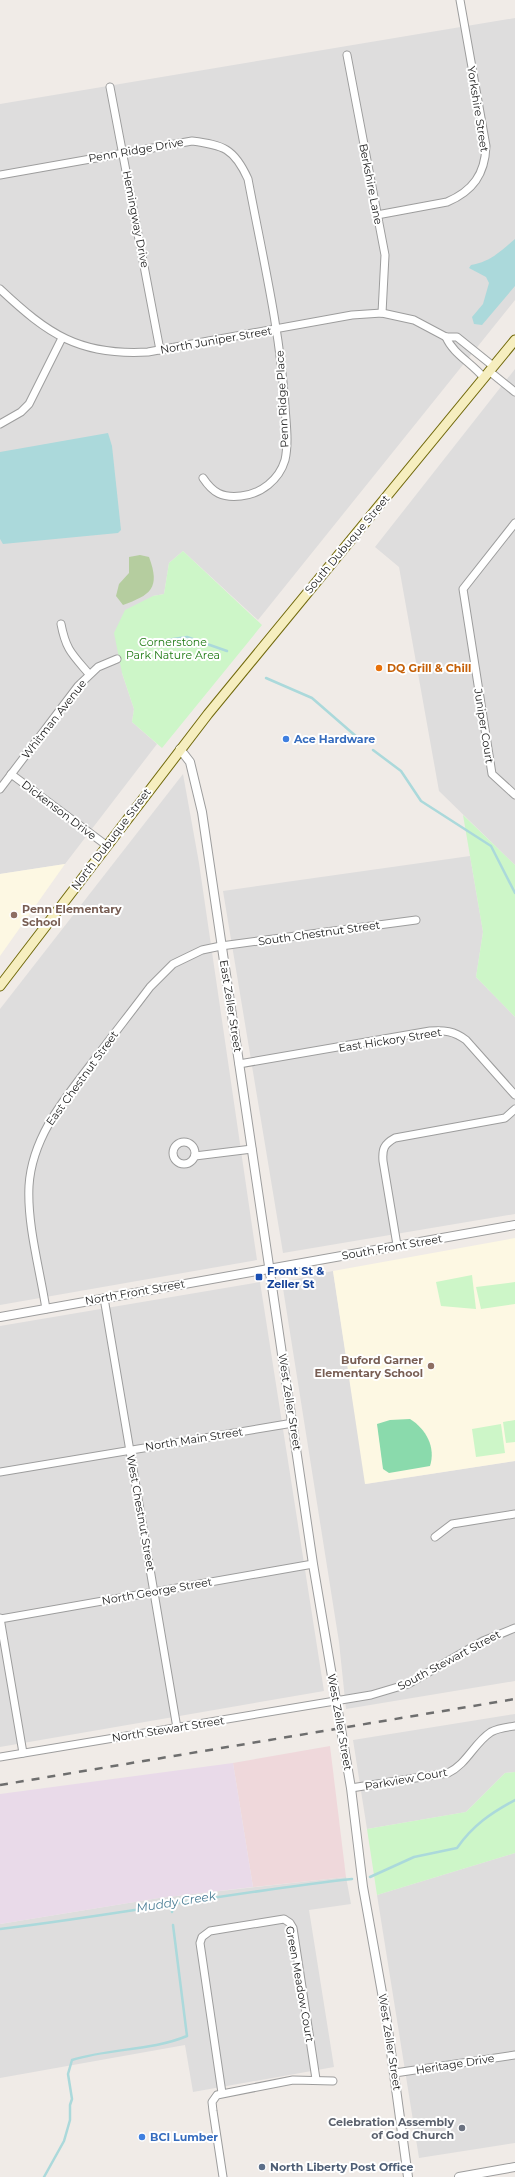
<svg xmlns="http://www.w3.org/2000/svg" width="515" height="2177" viewBox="0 0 515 2177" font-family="Montserrat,sans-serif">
<rect width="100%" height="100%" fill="#f0ebe7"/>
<g fill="#dedddd">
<path d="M515 18V300L258 620 183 551 169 563 164 594 153 596 122 673 134 709 132 722 157 744 65 864 0 874V104Z"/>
<path d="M515 369V865L439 791 399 567 375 547Z"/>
<path d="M183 774 199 863 257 1260 0 1305V1009Z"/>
<path d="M470 856 483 932 476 977 515 1017V1214L283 1253 223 891Z"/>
<path d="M333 1271 366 1484 515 1461V1681L346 1709 339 1642 282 1282Z"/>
<path d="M260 1282 324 1691 0 1747V1326Z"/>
<path d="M515 1714V1772L505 1773 466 1812 367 1829 353 1740Z"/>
<path d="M515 1853V2143L419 2158 377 1895Z"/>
<path d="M346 1877 351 1904 309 1910 334 2067 193 2092 185 2045 0 2078V1924L159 1898Z"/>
</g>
<path fill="#efd8db" d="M330 1746 346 1877 253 1887 233 1763Z"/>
<path fill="#e9dae9" d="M233 1763 253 1887 159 1898 0 1924V1794Z"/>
<g fill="#fdf8e3">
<path d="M65 864 0 956V874Z"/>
<path d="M515 1238V1461L365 1484 333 1271Z"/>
</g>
<path fill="#b5cd9f" d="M140 555 149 557C161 589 150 595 123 605L116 596 119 584 129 573V557Z"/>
<g fill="#cdf6c8">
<path d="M183 551 262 625 162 748 132 722 134 709 122 673 114 633 125 610 153 596 164 594 169 563Z"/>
<path d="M463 815 515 865V1017L476 977 483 932Z"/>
<path d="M472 1275 476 1309 441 1306 436 1282Z"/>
<path d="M515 1282V1304L481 1309 476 1287Z"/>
<path d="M515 1420V1442L506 1443 503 1422Z"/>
<path d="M501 1424 505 1453 476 1457 472 1429Z"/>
<path d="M515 1772V1853L377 1895 367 1829 466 1812 505 1773Z"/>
</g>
<path fill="#8adaac" d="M410 1419C426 1429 436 1447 430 1466L389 1473 383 1469 377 1424 390 1420Z"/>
<g fill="#abd9db">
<path d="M515 239V286L482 325 474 324 472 317 483 304 489 283 486 277 469 268 471 265C490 262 501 251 515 239Z"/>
<path d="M108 433 112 446 121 530 118 533 3 544 0 539V452Z"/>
</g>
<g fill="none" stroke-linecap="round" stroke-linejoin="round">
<g stroke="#abd9db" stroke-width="2.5">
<path d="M146 643 187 637 227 651"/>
<path d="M266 678 312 698 358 738"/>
<path d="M373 750 401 771 421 801 491 846 515 893"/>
<path d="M370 1877 414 1857 457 1848C473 1825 491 1813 515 1800"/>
<path d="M172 1912V1904"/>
<path d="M0 1929C118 1915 234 1892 352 1879"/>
<path d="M44 2177 64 2141 70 2120V2105L72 2099 68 2074 72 2060C110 2048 151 2051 187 2036L173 1925"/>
</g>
<g stroke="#9d9d9d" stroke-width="9">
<g id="minor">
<path d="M347 55 385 255 382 313"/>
<path d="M110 87 160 350"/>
<path d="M0 175 192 141C223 145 234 148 248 179 262 254 280 329 285 406 286 423 289 443 285 460 279 480 261 494 241 496 222 498 213 493 203 478"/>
<path d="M377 215 447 202C473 191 485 174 486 146L460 0"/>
<path d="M0 289C48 334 79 356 148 352L352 315 382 313 414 320 446 337H457L493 366"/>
<path d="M446 337C453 354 472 363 484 378"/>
<path d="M489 371 515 392"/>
<path d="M0 424 21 412 29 404 62 338"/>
<path d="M515 523 463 589 492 774 515 795"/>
<path d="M61 624C66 650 72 654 89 674"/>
<path d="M11 774 106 845"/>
<path d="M0 789 78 686 98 667 117 659"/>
<path d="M239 1064 430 1031C444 1030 454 1031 466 1040L515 1095"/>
<circle cx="184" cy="1153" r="11"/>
<path d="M195 1156 252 1149"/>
<path d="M397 1245 383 1161C382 1149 384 1144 395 1138L505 1118 515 1109"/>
<path d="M104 1298 177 1728"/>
<path d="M46 1309C40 1270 27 1225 29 1186 32 1136 66 1097 95 1059 113 1035 132 1011 150 987L173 964 202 950 221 946 416 920"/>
<path d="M0 1472 293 1423"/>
<path d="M435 1537 452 1524 515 1514"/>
<path d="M0 1618 23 1753"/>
<path d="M0 1619 313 1564"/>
<path d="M0 1757 371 1695 408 1684 483 1641 515 1628"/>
<path d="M351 1788 448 1773C467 1764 474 1743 491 1732 498 1728 507 1727 515 1726"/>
<path d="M395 2073 515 2055"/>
<path d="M222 2093 200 1943 202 1937 210 1931 284 1919 290 1923 293 1928 316 2079"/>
<path d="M223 2177 213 2111 212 2102 217 2095 293 2080 333 2081"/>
</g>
</g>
<g stroke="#9d9d9d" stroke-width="10">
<g id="tertiary">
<path d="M180 749 190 762 202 812 313 1564 351 1788 363 1887 386 2015 408 2177"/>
<path d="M0 1317 515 1225"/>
<path d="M459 2177 515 2167"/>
</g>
</g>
<g stroke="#726a0c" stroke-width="11">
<path id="secondary" d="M0 986 208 714 515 340"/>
</g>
<use href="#minor" stroke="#fff" stroke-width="7"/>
<use href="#tertiary" stroke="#fff" stroke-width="8"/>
<use href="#secondary" stroke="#f6eebf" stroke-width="9"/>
<path stroke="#6e6e6e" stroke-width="2.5" stroke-dasharray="8 8" stroke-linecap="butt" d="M0 1785 515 1699"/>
</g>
<circle fill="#e8710a" stroke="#fff" stroke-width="1.5" cx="379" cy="668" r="4"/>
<g fill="#3f7fe0" stroke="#fff" stroke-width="1.5">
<circle cx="286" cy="739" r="4"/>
<circle cx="142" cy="2137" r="4"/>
</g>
<g fill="#8d6e63" stroke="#fff" stroke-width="1.5">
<circle cx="14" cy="915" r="4"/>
<circle cx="431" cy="1366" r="4"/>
</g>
<rect fill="#1a4fb4" stroke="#fff" stroke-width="1.5" x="255" y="1273" width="8" height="8" rx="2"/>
<circle fill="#6b7280" stroke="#fff" stroke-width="1.5" cx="462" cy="2128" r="4"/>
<circle fill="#5c6f8a" stroke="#fff" stroke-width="1.5" cx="262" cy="2167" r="4"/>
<g text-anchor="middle" stroke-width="4" stroke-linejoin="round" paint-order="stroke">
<g font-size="11" fill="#202020" stroke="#fff">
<text transform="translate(478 109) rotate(81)" y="4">Yorkshire Street</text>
<text transform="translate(136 150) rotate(-10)" y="4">Penn Ridge Drive</text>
<text transform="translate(371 184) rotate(79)" y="4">Berkshire Lane</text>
<text transform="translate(136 219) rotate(79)" y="4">Hemingway Drive</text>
<text transform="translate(216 340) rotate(-10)" y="4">North Juniper Street</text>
<text transform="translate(282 399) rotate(-93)" y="4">Penn Ridge Place</text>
<text transform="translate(347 544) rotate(-50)" y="4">South Dubuque Street</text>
<text transform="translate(54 719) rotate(-52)" y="4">Whitman Avenue</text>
<text transform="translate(484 726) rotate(81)" y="4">Juniper Court</text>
<text transform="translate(59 810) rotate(37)" y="4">Dickenson Drive</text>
<text transform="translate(111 839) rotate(-53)" y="4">North Dubuque Street</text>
<text transform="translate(319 933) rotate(-8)" y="4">South Chestnut Street</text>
<text transform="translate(231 1006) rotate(81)" y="4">East Zeller Street</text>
<text transform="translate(390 1040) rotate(-9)" y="4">East Hickory Street</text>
<text transform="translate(82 1078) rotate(-54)" y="4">East Chestnut Street</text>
<text transform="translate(392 1247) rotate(-10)" y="4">South Front Street</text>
<text transform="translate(135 1292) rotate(-10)" y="4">North Front Street</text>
<text transform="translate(290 1402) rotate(81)" y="4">West Zeller Street</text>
<text transform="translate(194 1439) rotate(-9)" y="4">North Main Street</text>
<text transform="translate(141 1513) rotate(80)" y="4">West Chestnut Street</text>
<text transform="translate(157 1591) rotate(-10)" y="4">North George Street</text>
<text transform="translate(449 1660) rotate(-28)" y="4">South Stewart Street</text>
<text transform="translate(340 1722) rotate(80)" y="4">West Zeller Street</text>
<text transform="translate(168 1729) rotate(-9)" y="4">North Stewart Street</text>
<text transform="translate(406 1779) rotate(-10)" y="4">Parkview Court</text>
<text transform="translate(300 1984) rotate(80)" y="4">Green Meadow Court</text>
<text transform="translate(390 2042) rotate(81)" y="4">West Zeller Street</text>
<text transform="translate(455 2064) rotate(-9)" y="4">Heritage Drive</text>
</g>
<g font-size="11" fill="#1e7a13" stroke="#fff">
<text x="173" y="646">Cornerstone<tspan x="173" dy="13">Park Nature Area</tspan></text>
</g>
<g font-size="11" font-weight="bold" fill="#c56008" stroke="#fff" text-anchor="start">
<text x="387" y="672">DQ Grill &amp; Chill</text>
</g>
<g font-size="11" font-weight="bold" fill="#366cbe" stroke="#fff" text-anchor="start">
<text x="294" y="743">Ace Hardware</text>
<text x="150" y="2141">BCI Lumber</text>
</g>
<g font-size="11" font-weight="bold" fill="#785e54" stroke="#fff" text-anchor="start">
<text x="22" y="913">Penn Elementary<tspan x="22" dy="13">School</tspan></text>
<text x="423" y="1364" text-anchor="end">Buford Garner<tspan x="423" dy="13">Elementary School</tspan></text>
</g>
<g font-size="11" font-weight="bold" fill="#164399" stroke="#fff" text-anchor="start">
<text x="267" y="1275">Front St &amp;<tspan x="267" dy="13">Zeller St</tspan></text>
</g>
<g font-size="11" font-weight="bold" fill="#5b616d" stroke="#fff" text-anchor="end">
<text x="454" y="2126">Celebration Assembly<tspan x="454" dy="13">of God Church</tspan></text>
</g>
<g font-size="11" font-weight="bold" fill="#4e5e75" stroke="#fff" text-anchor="start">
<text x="270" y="2171">North Liberty Post Office</text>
</g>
<g font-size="12" font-style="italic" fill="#487c94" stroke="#fff">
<text transform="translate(176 1902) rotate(-9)" y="4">Muddy Creek</text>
</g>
</g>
</svg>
